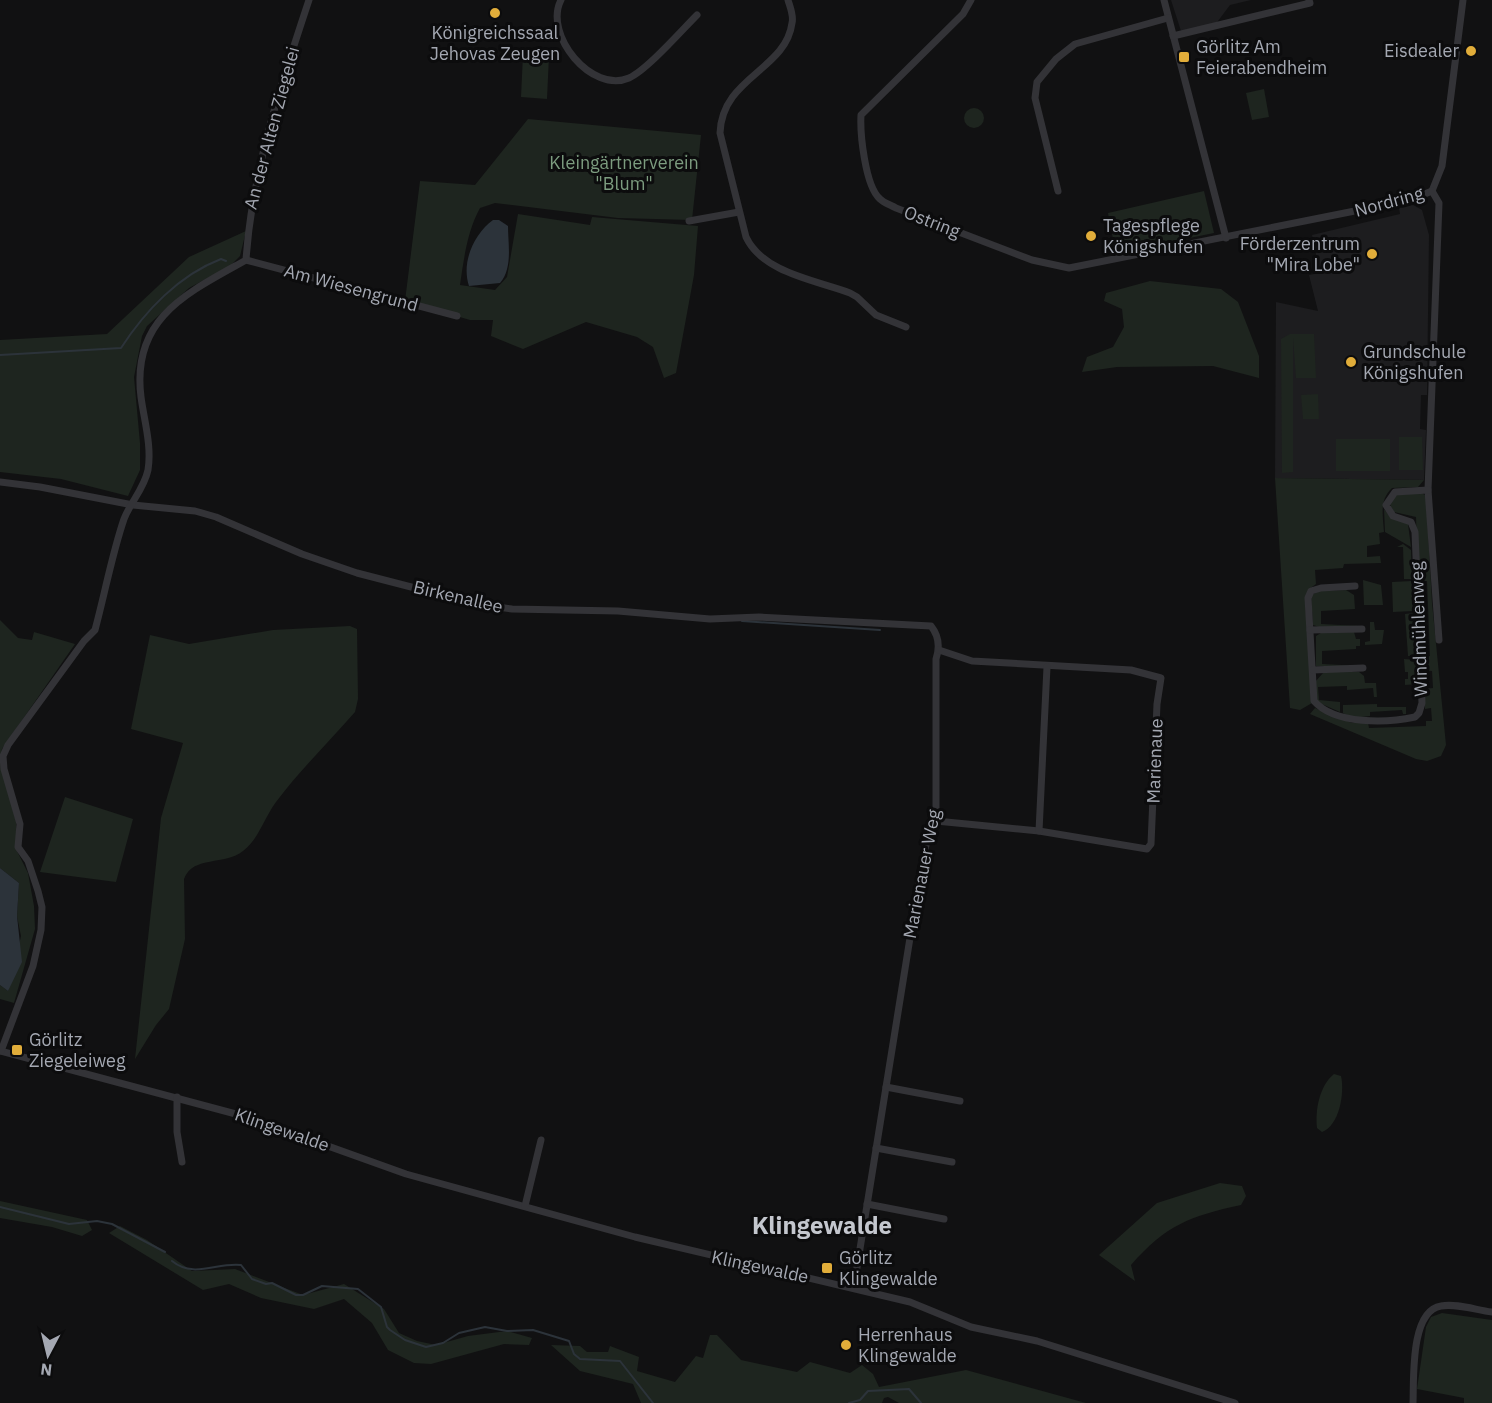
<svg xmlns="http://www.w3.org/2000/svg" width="1492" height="1403" viewBox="0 0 1492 1403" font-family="'IBM Plex Sans',sans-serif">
<rect width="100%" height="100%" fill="#111112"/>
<g fill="#1d1d1f">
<path d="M1171 0H1251L1230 5 1215 25 1181 31Z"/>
<path d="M1413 205 1422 210 1429 235 1427 395H1421L1420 429 1426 430 1424 480 1275 478 1276 302 1318 311 1309 275 1320 273 1312 235 1400 214 1399 208Z"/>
</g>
<g fill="#1e251f">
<path d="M523 54 549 56 547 99 521 97Z"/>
<path d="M1264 89 1269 117 1252 120 1246 93Z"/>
<circle cx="974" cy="118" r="10"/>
<path d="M528 119 701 135 692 220 618 218 495 203 480 208C467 232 464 258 460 285L495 290 507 277 518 214 590 225 592 217 698 226 694 275 676 373 664 378 653 347 637 337 586 322 523 349 491 336 493 320H470L405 301 420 181 475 185Z"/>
<path d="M1204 191 1214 233 1125 251 1123 243 1114 244 1108 213Z"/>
<path d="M246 231 240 256 230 266 189 288 147 326 142 336 134 377 140 443V470L128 496 61 479 0 472V340L107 334 189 257Z"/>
<path d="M1150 281 1221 289 1238 302 1259 356V378L1213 366 1117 367 1082 372 1087 357 1113 347 1124 327 1122 309 1104 301 1106 293Z"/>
<path d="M1290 334H1314L1316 378H1296L1293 338V472L1282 473 1281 339Z"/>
<path d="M1318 394 1319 419H1303L1301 395Z"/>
<path d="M1399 437H1422L1423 470H1399Z"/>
<rect x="1336" y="439" width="54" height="32"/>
<path d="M1275 478 1424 480 1418 487 1392 488C1379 500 1383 516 1384 532L1379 533 1380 544 1367 546V557L1380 556 1381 563 1344 564 1343 568 1315 570 1316 584 1308 590 1305 600 1312 703 1300 710 1290 708Z"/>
<path d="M1422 493 1426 496 1432 603 1446 745 1441 756 1427 761 1416 759 1310 714 1315 708 1352 723H1368L1369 728 1426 726V721H1432L1431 708 1425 709 1424 689 1433 688 1432 671 1424 670 1423 658 1430 656 1427 581H1418L1416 517 1394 512 1389 503 1396 494Z"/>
<path d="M1384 509 1391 518 1408 524 1411 547 1385 532Z"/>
<path d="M1403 544 1411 550 1412 579H1404L1403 547H1397Z"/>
<path d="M1363 580 1381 585 1383 605H1364Z"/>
<path d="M1412 581 1413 611 1393 612 1392 582Z"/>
<path d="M1346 590 1354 595 1355 609 1321 611V624L1360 626 1319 627 1313 625 1311 595 1320 591Z"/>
<path d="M0 611V620L18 638 32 640 34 632 75 644 2 749 0 762 16 821 17 851 28 873 34 906 35 929 14 1003 0 999V985L8 991 21 936 17 916 19 883 0 868Z"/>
<path d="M1414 613 1417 656H1408L1405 614Z"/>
<path d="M1370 622H1374L1375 630H1384L1382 644 1365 645V642L1370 641Z"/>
<path d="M350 626 357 629 358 699 355 712C329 742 300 770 276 802 264 818 259 839 243 851 225 866 193 855 184 879L185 939 169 1009 156 1025 135 1059 161 818 183 743 131 729 150 635 189 644 273 630Z"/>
<path d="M1354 632 1356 639H1360V646H1356V649L1322 651V664L1361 666H1316V636L1321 633Z"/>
<path d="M1404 659 1417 660 1418 684 1405 685V679H1408V672H1405Z"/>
<path d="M1324 672H1359L1364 676 1365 683H1376L1377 697H1374L1373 688 1347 690V686L1318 687 1319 700 1340 702V712L1317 702 1315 682Z"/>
<path d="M1377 704V707H1406V714H1403L1402 710 1370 712V716L1353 718 1343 713V705Z"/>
<path d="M65 797 133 819 116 882 40 872Z"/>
<path d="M1334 1074 1341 1076C1345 1093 1339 1126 1322 1132L1317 1128C1315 1111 1319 1086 1334 1074Z"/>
<path d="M1220 1183 1242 1186 1246 1196 1241 1205C1190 1216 1166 1225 1131 1265L1135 1281 1099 1255 1157 1203Z"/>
<path d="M0 1201 87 1220 92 1230 82 1236 52 1227 0 1218Z"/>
<path d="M120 1226 147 1240 192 1271 235 1269 303 1295 344 1284 384 1309 399 1333 417 1341 436 1345 468 1336 507 1331 532 1338 529 1345 504 1344 431 1364 414 1363 388 1350 372 1323 344 1299 314 1309 261 1298 229 1284 203 1290 109 1233Z"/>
<path d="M1442 1313 1492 1320V1403H1464V1398L1417 1389 1426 1327 1431 1317Z"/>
<path d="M710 1335H717L741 1360 797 1372 810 1362 850 1373 862 1365 873 1374 879 1387 966 1370 1086 1403H899L888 1397 884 1398 882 1403H641L633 1384 580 1371 551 1345 580 1346 587 1352H608L610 1346 639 1357 637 1371 675 1382 696 1356 703 1358Z"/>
</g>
<g fill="#2c333a">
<path d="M493 220H499L508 226C508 244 513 268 500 283L469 286C461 262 474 234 493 220Z"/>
<path d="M0 868 19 883 17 916 22 962 8 991 0 985Z"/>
</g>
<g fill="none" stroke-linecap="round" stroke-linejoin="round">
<g stroke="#2c333a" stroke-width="2">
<path d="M0 355 121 348C145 311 179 275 221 259L226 261"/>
<path d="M742 621 880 630"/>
<path d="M0 1207 69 1224 97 1221 112 1224 165 1252"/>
<path d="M172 1261C194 1279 217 1262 241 1265L252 1279 266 1284 272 1283 296 1295H303L322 1286 358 1289 381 1307 387 1327 390 1330 405 1340 426 1347 443 1343 459 1333 485 1327 507 1331 533 1330 569 1341 574 1354 580 1359 620 1361 653 1403"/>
<path d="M849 1403 860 1400 868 1391 909 1389 921 1403"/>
</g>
<g stroke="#333337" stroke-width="7">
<path d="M561 0C543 35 592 94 629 78 647 70 682 30 697 15"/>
<path d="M788 0C790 7 794 16 792 23 786 70 722 77 720 133L746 237C763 273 815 280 850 293L857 297 876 315 906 327"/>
<path d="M971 0 963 14 861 115C860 133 865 186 880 199 884 203 891 205 896 208L1032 260 1069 268 1410 200 1432 191 1442 166 1463 0"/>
<path d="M1164 0 1226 238"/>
<path d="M1173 36 1310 3 1309 0"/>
<path d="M1058 191 1035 98 1037 82 1056 59 1075 44 1168 18"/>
<path d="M1432 191 1439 203 1428 490 1439 640"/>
<path d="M689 221 739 212"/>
<path d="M246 260 457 316"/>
<path d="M0 482 40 487 133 505 195 511 216 517 302 554 357 573 477 604 512 609 618 611 710 619 759 617 931 626C939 636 940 647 936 659V821L929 829 919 882 854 1286"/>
<path d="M1355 586 1321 588 1311 591 1308 598 1314 701C1335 725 1387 723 1415 717L1419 713 1422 703 1415 532 1411 522 1393 516 1386 505 1395 492 1428 490"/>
<path d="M1310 630 1362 629"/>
<path d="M1313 670 1363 668"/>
<path d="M936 821 1039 831 1147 849 1151 844 1157 704 1161 678 1131 670 972 661 939 650"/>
<path d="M1039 831 1047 667"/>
<path d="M0 1051 247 1117 406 1174 635 1237 910 1302 971 1327 1037 1341 1235 1403"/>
<path d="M1 1051 33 966 41 930 42 907 38 891 28 861 18 847 20 824 4 769 3 756 8 745 84 641 95 630C105 593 112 554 124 519 131 501 144 489 148 470 152 446 144 420 141 397 131 318 187 293 246 260 252 171 281 84 309 0"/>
<path d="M886 1087 960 1101"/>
<path d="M177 1097V1132L182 1162"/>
<path d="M876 1148 952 1162"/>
<path d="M867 1204 944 1219"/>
<path d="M525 1206 541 1140"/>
<path d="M1413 1403C1414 1379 1410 1311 1441 1306 1456 1303 1476 1310 1492 1312"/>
</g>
</g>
<g fill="#e1ad3a" stroke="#0c0c0d" stroke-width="2">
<circle cx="495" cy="13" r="6"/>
<circle cx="1471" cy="51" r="6"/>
<rect x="1178" y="51" width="12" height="12" rx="3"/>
<circle cx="1091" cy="236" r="6"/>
<circle cx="1372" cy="254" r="6"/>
<circle cx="1351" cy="362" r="6"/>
<rect x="11" y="1044" width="12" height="12" rx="3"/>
<rect x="821" y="1262" width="12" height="12" rx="3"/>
<circle cx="846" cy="1345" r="6"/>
</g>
<g text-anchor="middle" stroke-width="6" stroke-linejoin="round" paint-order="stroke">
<g font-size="18" fill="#a4a8b2" stroke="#0c0c0d" text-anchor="start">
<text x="495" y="39" text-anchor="middle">Königreichssaal<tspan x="495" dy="21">Jehovas Zeugen</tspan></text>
<text x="1196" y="53">Görlitz Am<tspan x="1196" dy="21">Feierabendheim</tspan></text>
<text x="1459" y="57" text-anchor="end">Eisdealer</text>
<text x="1103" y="232">Tagespflege<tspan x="1103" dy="21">Königshufen</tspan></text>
<text x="1360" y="250" text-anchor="end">Förderzentrum<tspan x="1360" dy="21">"Mira Lobe"</tspan></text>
<text x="1363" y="358">Grundschule<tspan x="1363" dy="21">Königshufen</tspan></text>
<text x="29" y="1046">Görlitz<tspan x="29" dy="21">Ziegeleiweg</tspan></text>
<text x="839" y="1264">Görlitz<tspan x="839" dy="21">Klingewalde</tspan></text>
<text x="858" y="1341">Herrenhaus<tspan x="858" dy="21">Klingewalde</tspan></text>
</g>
<g font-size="18" fill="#a4a8b2" stroke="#0c0c0d">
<text transform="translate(272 128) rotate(-75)" y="6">An der Alten Ziegelei</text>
<text transform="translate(1389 202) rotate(-15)" y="6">Nordring</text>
<text transform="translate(932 222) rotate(21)" y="6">Ostring</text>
<text transform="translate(351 288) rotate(15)" y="6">Am Wiesengrund</text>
<text transform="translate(458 597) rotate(13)" y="6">Birkenallee</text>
<text transform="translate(1419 629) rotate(-92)" y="6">Windmühlenweg</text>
<text transform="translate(1155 761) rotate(-88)" y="6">Marienaue</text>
<text transform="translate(922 874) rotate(-79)" y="6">Marienauer Weg</text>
<text transform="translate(282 1130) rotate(19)" y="6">Klingewalde</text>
<text transform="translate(760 1267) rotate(12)" y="6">Klingewalde</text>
</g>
<g font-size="18" fill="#7c9c7f" stroke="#0c0c0d">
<text x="624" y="169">Kleingärtnerverein<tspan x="624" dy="21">"Blum"</tspan></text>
</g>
<g font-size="24" font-weight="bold" fill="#c4c7ce" stroke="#0c0c0d">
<text x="822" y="1234">Klingewalde</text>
</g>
</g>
<g transform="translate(48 1355) rotate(187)" stroke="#0c0c0d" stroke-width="4.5" paint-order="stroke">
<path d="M0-4.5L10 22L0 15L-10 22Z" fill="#a4a8b2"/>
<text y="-9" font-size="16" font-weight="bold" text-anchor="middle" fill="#a4a8b2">N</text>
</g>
</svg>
